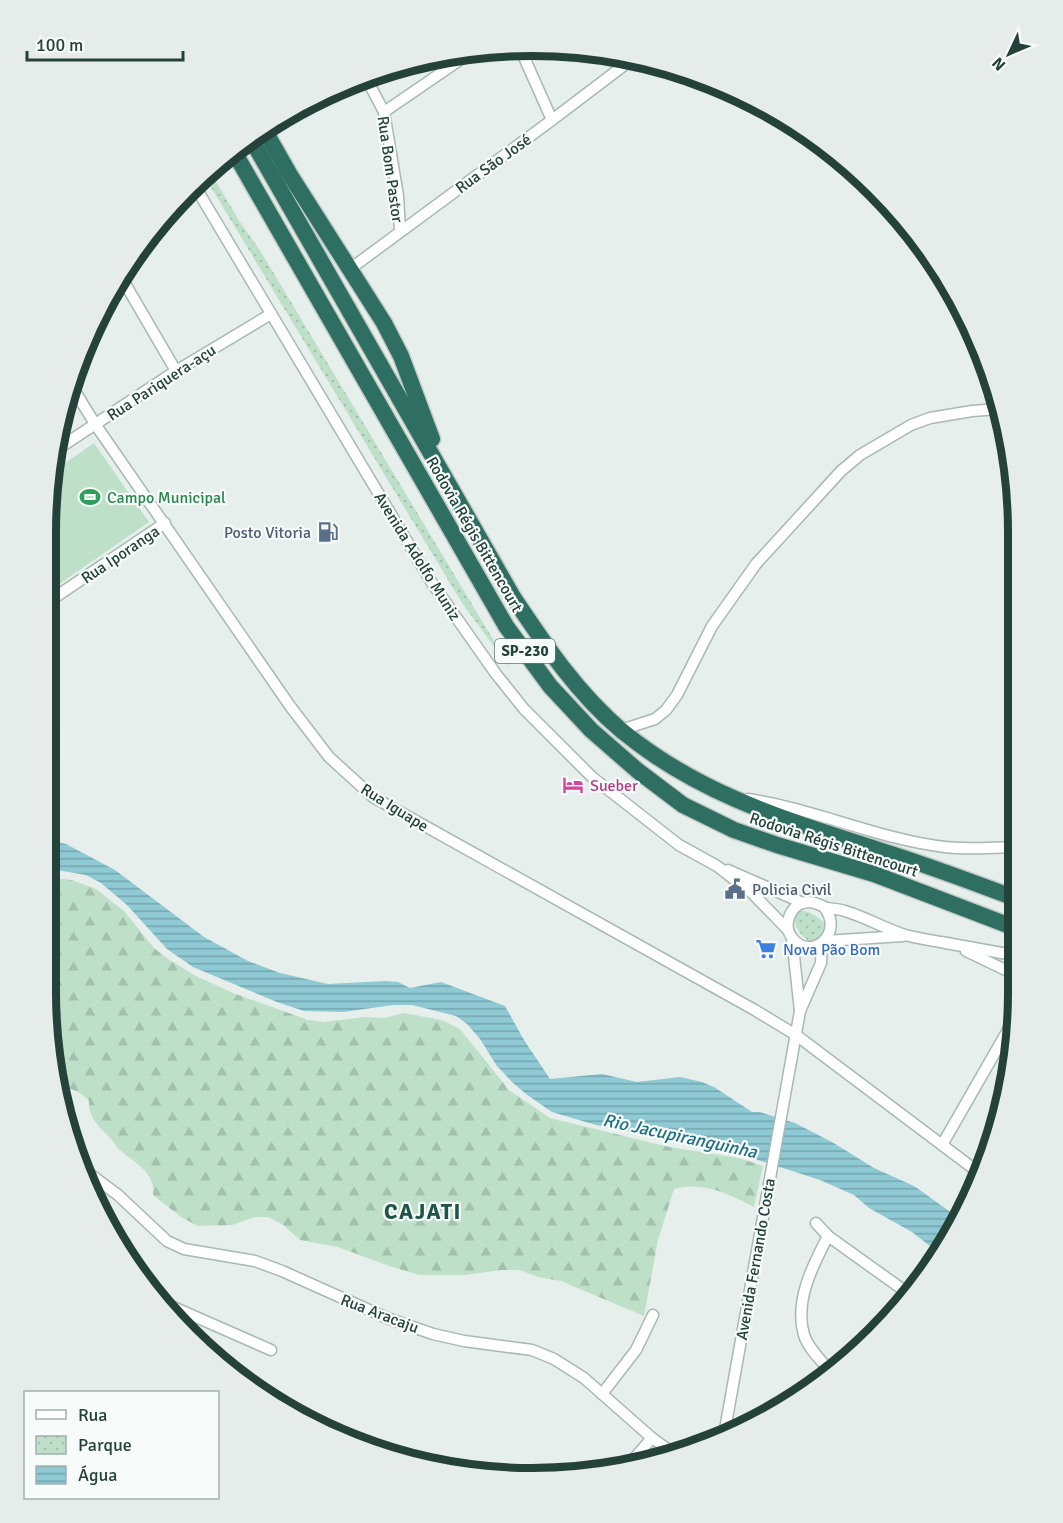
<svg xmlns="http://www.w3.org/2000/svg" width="1063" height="1523" viewBox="0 0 1063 1523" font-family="Signika,sans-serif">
<defs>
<pattern id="forest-firs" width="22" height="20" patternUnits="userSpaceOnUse" patternTransform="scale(1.5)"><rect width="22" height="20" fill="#bfe0c8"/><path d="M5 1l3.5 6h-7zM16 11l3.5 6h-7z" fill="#a4c1ad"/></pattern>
<pattern id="park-dots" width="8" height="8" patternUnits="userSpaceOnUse" patternTransform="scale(1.5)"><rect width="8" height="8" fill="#bfe0c8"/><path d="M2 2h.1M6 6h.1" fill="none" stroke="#a4c1ad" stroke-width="1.8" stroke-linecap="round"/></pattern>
<pattern id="water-rules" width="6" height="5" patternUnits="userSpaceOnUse" patternTransform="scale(1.5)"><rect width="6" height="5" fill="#8ec9d4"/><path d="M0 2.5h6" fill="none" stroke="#74a5ad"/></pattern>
</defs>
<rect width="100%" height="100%" fill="#e6efeb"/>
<path fill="#bfe0c8" d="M94 443 149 522 45 594V531L51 473Z"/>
<path fill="url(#forest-firs)" d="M45 877 72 880 96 889 124 911 154 948 168 959 196 976 233 993 308 1020 324 1022 365 1017 385 1018 403 1013 442 1020 460 1029 509 1090 550 1118 669 1147 739 1158 763 1166 754 1207C729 1194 703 1181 674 1189L658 1240 644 1316 561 1281 538 1277 520 1270H502L464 1275H419L389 1266 338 1247 300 1240 282 1224 268 1217H255L232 1225 198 1226 181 1217 153 1195C156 1173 135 1163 121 1151 118 1149 115 1144 112 1140 101 1128 88 1119 89 1101 80 1091 70 1088 57 1085L46 1001 48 986 45 980Z"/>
<g fill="url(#park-dots)">
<path d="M209 170 240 222 261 252 512 671 462 603 203 174Z"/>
<path d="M795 909C807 911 819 915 826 926L824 938 810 942C797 933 793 924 795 909Z"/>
</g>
<path fill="url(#water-rules)" d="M45 839 66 844 115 870 204 937 248 961 280 973 328 984 386 981 398 982 410 988 441 982 505 1006 524 1040 550 1079 602 1074 637 1082 680 1077 702 1082 714 1087 752 1112H760L795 1123 832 1142 874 1168 914 1186 959 1218 940 1254 912 1232 869 1208 854 1195 820 1180 730 1151 596 1125 552 1112 526 1094 512 1082 497 1066 480 1039 467 1024 456 1016 412 1005H393L343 1012 304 1011 277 1002 193 967 167 949 127 905 101 883 86 875 45 868Z"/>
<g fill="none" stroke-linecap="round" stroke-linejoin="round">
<g stroke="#a8b8b2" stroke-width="13">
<g id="minor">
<path d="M519 46 552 120"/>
<path d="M365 76 384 112 398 196 400 231"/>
<path d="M384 112 473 51"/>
<path d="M193 183 432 583 496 674 524 709 592 777 679 845 717 866 752 893 788 930"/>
<path d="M350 269 552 120 635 57"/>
<path d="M120 275 176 371"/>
<path d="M73 388 95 424 290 706 329 757 373 797 753 1009 796 1035 982 1175"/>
<path d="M53 452 176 371 271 314"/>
<path d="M45 604 165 523"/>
<path d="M621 730 655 719 666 710 677 695 712 626 756 564 841 471 860 455 911 425 930 418 972 411 999 409"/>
<path d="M748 799C815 809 878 839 945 847 969 850 994 847 1018 847"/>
<path d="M728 870 803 903"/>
<path d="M824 907C845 934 811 961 793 939 781 925 791 902 809 902 816 902 821 906 827 908 832 909 839 909 845 911 865 917 884 928 905 935 916 938 929 940 941 942 967 947 992 951 1018 956"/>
<path d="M825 941 903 936"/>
<path d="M966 951 1018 976"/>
<path d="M800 1011 821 963 822 943"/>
<path d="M942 1145 1016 1016"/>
<path d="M86 1171 118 1195 167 1241 184 1249 255 1261 282 1271 387 1318 433 1334 464 1341 532 1350 554 1359 584 1378 652 1438 673 1453"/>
<path d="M816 1223 828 1236 909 1294"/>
<path d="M164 1303 271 1350"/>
<path d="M828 1369C820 1359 808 1348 804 1335 794 1301 813 1265 828 1236"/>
<path d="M602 1394 636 1350 653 1315"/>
<path d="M724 1435 800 1011 792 938"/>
<path d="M625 1469 652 1438"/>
</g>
</g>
<g stroke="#c2cac8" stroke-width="19">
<g id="highway">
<path d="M262 126 290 175 384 323 401 356 432 439"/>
<path d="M250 137 513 597C545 645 577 693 622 731 701 796 790 821 885 852 930 866 974 883 1018 899"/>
<path d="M233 150 506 626 550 686 591 730 638 771 683 805 734 830 777 845 874 874 1018 929"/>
</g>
</g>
<use href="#minor" stroke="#fff" stroke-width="10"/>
<use href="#highway" stroke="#2f6f62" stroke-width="16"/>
</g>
<defs>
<g id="stadium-bare" transform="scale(1.62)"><path d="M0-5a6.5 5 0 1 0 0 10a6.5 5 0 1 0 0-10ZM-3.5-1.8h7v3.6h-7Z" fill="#2e9e5b" stroke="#f7fbf9" stroke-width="2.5" paint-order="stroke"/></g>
<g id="fuel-bare" transform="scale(1.62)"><path d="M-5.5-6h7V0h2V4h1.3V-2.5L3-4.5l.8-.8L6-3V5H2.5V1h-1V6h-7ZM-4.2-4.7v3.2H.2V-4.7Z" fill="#5c6f8a" stroke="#f7fbf9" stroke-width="2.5" paint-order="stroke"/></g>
<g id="hotel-bare" transform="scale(1.62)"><path d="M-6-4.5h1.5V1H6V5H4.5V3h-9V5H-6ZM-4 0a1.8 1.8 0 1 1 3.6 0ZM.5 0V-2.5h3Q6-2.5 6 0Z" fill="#d1479c" stroke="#f7fbf9" stroke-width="2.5" paint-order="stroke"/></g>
<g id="civic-bare" transform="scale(1.62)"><path d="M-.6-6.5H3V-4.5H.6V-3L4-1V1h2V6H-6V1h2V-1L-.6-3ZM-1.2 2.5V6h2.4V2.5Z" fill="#5c6f8a" stroke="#f7fbf9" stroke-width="2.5" paint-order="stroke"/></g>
<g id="supermarket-bare" transform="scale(1.62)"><path d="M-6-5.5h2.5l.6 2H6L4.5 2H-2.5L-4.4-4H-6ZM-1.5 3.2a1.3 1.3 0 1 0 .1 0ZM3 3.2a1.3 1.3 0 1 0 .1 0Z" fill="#3f7fe0" stroke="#f7fbf9" stroke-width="2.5" paint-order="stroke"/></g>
</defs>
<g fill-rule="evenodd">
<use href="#stadium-bare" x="90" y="497"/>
<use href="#fuel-bare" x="328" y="532"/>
<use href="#hotel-bare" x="573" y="785"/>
<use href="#civic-bare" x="735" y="889"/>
<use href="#supermarket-bare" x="766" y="949"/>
</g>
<g text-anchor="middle" stroke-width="4.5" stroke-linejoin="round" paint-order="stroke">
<rect fill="#f7fbf9" stroke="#637a73" stroke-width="1.5" x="495" y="639" width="60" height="24" rx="4.5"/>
<g font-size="15" font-weight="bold" fill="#24423a">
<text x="525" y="656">SP-230</text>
</g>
<g font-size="16" fill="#24423a" stroke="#f7fbf9">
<text transform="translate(493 163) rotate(-36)" y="6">Rua São José</text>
<text transform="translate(391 169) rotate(82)" y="6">Rua Bom Pastor</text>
<text transform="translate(161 382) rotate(-33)" y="6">Rua Pariquera-açu</text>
<text transform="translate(475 534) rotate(60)" y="6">Rodovia Régis Bittencourt</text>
<text transform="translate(120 554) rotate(-34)" y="6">Rua Iporanga</text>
<text transform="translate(418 556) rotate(58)" y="6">Avenida Adolfo Muniz</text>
<text transform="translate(395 807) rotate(32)" y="6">Rua Iguape</text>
<text transform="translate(834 844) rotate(18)" y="6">Rodovia Régis Bittencourt</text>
<text transform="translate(755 1259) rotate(-80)" y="6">Avenida Fernando Costa</text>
<text transform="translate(380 1313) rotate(21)" y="6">Rua Aracaju</text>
</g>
<g font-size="16" fill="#27864d" stroke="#f7fbf9" text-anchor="start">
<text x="107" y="503">Campo Municipal</text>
</g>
<g font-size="16" fill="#4e5e75" stroke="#f7fbf9" text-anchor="end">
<text x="311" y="538">Posto Vitoria</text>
<text x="752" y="895" text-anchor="start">Policia Civil</text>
</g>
<g font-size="16" fill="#b23c85" stroke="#f7fbf9" text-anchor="start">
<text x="590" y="791">Sueber</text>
</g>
<g font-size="16" fill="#366cbe" stroke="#f7fbf9" text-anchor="start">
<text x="783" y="955">Nova Pão Bom</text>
</g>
<g font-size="18" font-style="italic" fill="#1c6f80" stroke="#f7fbf9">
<text transform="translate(680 1136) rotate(12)" y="6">Rio Jacupiranguinha</text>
</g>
<g font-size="22" font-weight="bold" letter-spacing="1.5" fill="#1f5548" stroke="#f7fbf9">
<text x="423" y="1219">CAJATI</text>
</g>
</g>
<path d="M0 0H1063V1523H0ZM532 56H532A476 476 0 0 1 1008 532V992A476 476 0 0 1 532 1468H532A476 476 0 0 1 56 992V532A476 476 0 0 1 532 56Z" fill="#e6ecea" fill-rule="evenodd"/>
<path fill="none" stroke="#24423a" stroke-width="8" d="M532 56H532A476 476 0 0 1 1008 532V992A476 476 0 0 1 532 1468H532A476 476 0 0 1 56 992V532A476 476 0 0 1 532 56Z"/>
<rect x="24" y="1391" width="195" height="108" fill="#f7fbf9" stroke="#a3b1ad" stroke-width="1.5"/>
<rect x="36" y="1410" width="30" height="9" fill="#ffffff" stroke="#a3b1ad" stroke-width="1.5"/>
<text x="78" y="1421" font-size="18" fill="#24423a">Rua</text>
<rect x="36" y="1436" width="30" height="18" fill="url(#park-dots)" stroke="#a3b1ad" stroke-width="1.5"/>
<text x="78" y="1451" font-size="18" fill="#24423a">Parque</text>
<rect x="36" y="1466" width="30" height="18" fill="url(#water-rules)" stroke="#a3b1ad" stroke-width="1.5"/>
<text x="78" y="1481" font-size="18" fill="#24423a">Água</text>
<g transform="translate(1009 54) rotate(226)" stroke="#f7fbf9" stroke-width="4.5" paint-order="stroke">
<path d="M0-4.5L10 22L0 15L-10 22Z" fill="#24423a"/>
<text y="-9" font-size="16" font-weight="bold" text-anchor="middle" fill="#24423a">N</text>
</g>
<path d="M27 51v9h156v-9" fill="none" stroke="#24423a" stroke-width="3"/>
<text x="36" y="51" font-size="18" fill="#24423a" stroke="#f7fbf9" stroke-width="4.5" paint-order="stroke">100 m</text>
</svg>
